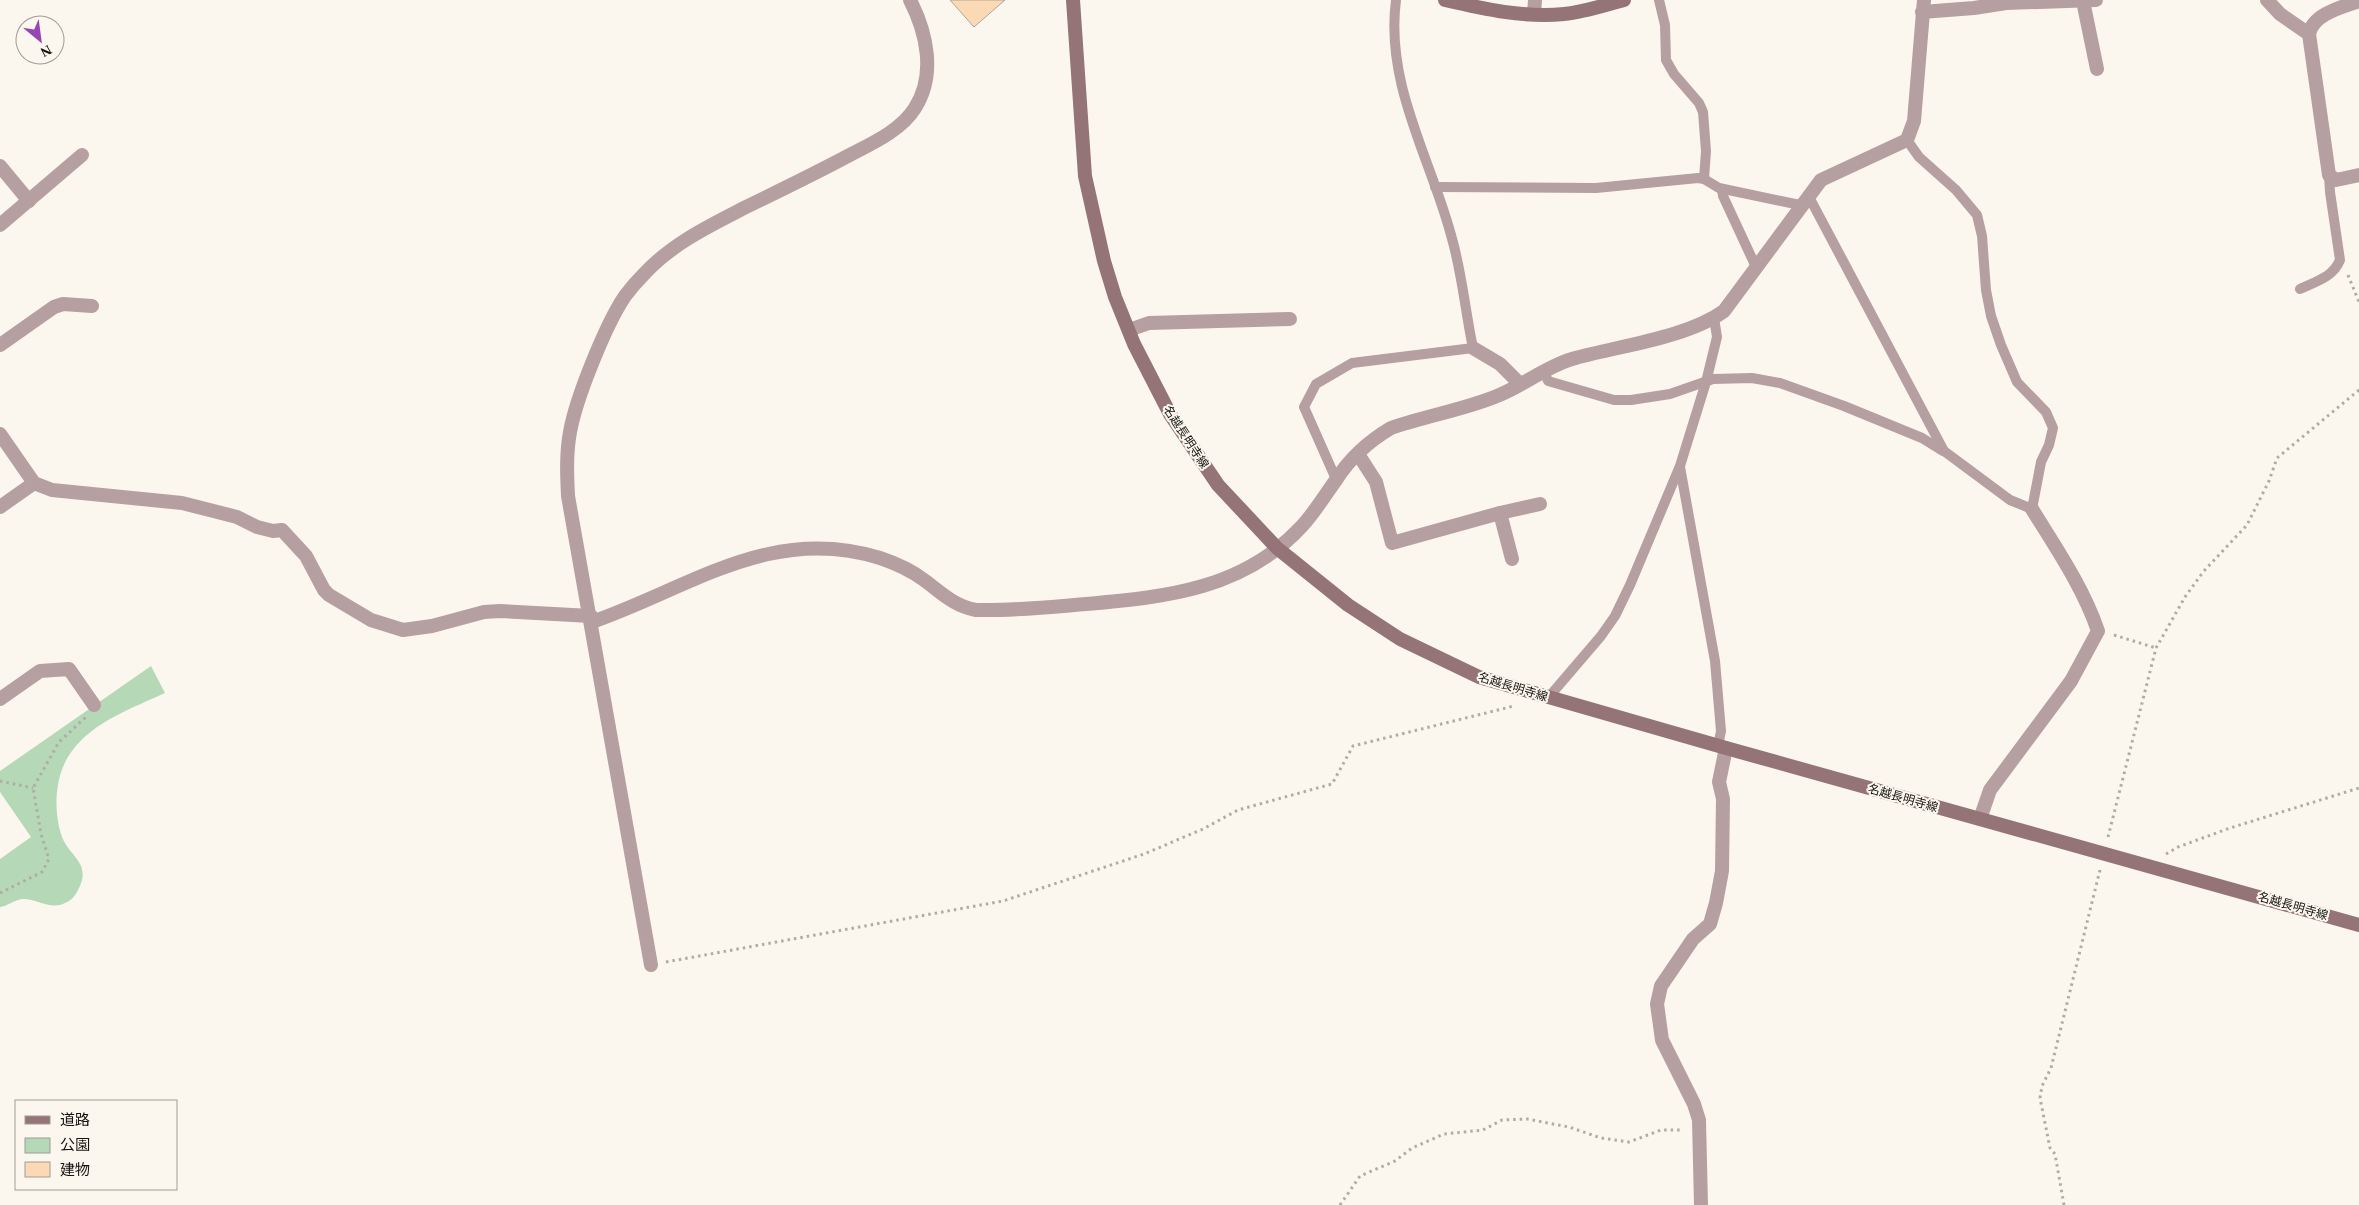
<svg xmlns="http://www.w3.org/2000/svg" width="2359" height="1205" viewBox="0 0 2359 1205" font-family="'Times New Roman','Noto Sans JP',serif">
<rect width="100%" height="100%" fill="#fcf7ee"/>
<path fill="#b5d9b6" d="M151 666 165 693C133 708 94 721 72 751 55 773 53 808 61 834 68 857 93 862 78 890 75 896 71 901 65 903 51 910 38 900 25 899 17 898 8 906 0 907V859L31 837 0 792V771Z"/>
<path fill="#fbd9b4" stroke="#ada59e" d="M950 0H1005L974 27Z"/>
<g fill="none" stroke-linecap="round" stroke-linejoin="round">
<g stroke="#b0aca5" stroke-width="3" stroke-dasharray="2.5 4" stroke-linecap="butt">
<path d="M2348 275 2359 302"/>
<path d="M2114 635 2156 648"/>
<path d="M0 781 33 788"/>
<path d="M2108 837 2156 648 2185 597 2203 572 2247 525 2269 481 2277 458 2359 390"/>
<path d="M2166 854 2178 847 2230 828 2359 788"/>
<path d="M0 893 42 872 49 859 41 834 33 788 59 742 86 717"/>
<path d="M666 962 1003 901 1144 854 1203 829 1238 810 1332 784 1353 746 1514 706"/>
<path d="M1340 1205 1360 1176 1395 1161 1412 1148 1444 1134 1483 1130 1502 1120 1527 1119 1569 1127 1601 1138 1629 1142 1661 1130H1682"/>
<path d="M2064 1205 2055 1154 2050 1148 2040 1098 2042 1086 2051 1068 2100 870"/>
</g>
<g stroke="#b69fa1" stroke-width="10">
<path d="M1659 0 1665 25 1666 60 1674 74 1699 103 1703 112 1706 151 1704 179"/>
<path d="M1435 187 1596 188 1698 178 1704 179 1719 188 1800 205"/>
<path d="M1722 189 1723 196 1756 267"/>
<path d="M1808 195 1944 451 2010 500 2032 509 2041 462 2049 445 2053 428 2046 412 2017 382 2001 345 1991 316 1986 290 1982 236 1977 215 1956 190 1919 157 1907 140"/>
<path d="M2300 289C2317 281 2333 277 2340 260L2330 192 2329 175"/>
<path d="M1544 371 1548 381 1614 400H1631L1670 394 1713 379 1752 378 1780 383 1844 406 1922 438 1943 451"/>
<path d="M1680 467 1715 661 1721 731 1718 746"/>
<path d="M1336 479 1304 407 1316 384 1352 363 1473 348C1465 310 1462 272 1451 235 1430 157 1385 84 1396 0"/>
<path d="M1548 698 1601 636 1615 616 1630 585 1680 466 1706 382 1717 337 1714 318"/>
</g>
<g stroke="#b69fa1" stroke-width="14">
<path d="M2267 0 2280 14 2309 34 2329 175 2336 180 2359 175"/>
<path d="M2083 1 2097 69"/>
<path d="M1922 12 1974 8 2006 3 2096 0"/>
<path d="M1534 14 1535 0"/>
<path d="M2309 34C2313 14 2342 7 2359 1"/>
<path d="M0 166 29 201"/>
<path d="M0 225 82 155"/>
<path d="M1129 330 1149 323 1290 319"/>
<path d="M0 345 54 307 63 304 92 306"/>
<path d="M1473 348 1500 364 1520 384"/>
<path d="M0 434 34 483 52 490 182 503 237 517 257 527 273 531 282 530 306 556 324 590 329 595 371 620 403 630 432 626 484 612 500 611 591 616"/>
<path d="M1358 454 1376 482 1392 543 1500 513 1540 504"/>
<path d="M1500 513 1512 559"/>
<path d="M592 622C690 588 771 524 880 558 895 563 912 571 924 580 942 593 954 606 976 610 1013 611 1050 607 1086 604 1167 597 1244 589 1302 526 1315 512 1325 495 1336 480 1350 458 1369 441 1391 428 1425 416 1463 410 1497 396 1523 386 1545 367 1572 359 1617 346 1687 338 1724 311L1821 180 1907 140 1914 121 1924 0"/>
<path d="M0 699 40 671 69 669 94 705"/>
<path d="M1980 819 1990 790 2071 681 2098 631C2083 587 2056 548 2032 509"/>
<path d="M651 965 568 496C567 475 566 454 570 432 576 398 606 324 625 296 631 288 638 280 645 273 673 243 711 225 746 207 779 191 812 175 844 158 868 145 900 132 915 108 936 75 927 33 910 0"/>
<path d="M1701 1205 1699 1120 1694 1104 1662 1040 1657 1004 1661 986 1693 939 1710 924 1716 903 1722 871 1723 799 1719 782 1726 748"/>
</g>
<path stroke="#b69fa1" stroke-width="14" d="M0 507 34 483"/>
<g stroke="#957478" stroke-width="14">
<path d="M1073 0 1085 176 1104 261 1115 297 1134 344 1170 414 1218 485 1277 548 1348 605 1400 639 1479 677 1726 748 2359 925"/>
<path d="M1445 0C1484 9 1524 18 1564 14 1584 12 1605 5 1624 0"/>
</g>
</g>
<g text-anchor="middle" stroke-width="4" stroke-linejoin="round" paint-order="stroke">
<g font-size="12" fill="#141310" stroke="#fcf7ee">
<text transform="translate(1186 437) rotate(57)" y="4">名越長明寺線</text>
<text transform="translate(1513 687) rotate(17)" y="4">名越長明寺線</text>
<text transform="translate(1903 798) rotate(16)" y="4">名越長明寺線</text>
<text transform="translate(2293 906) rotate(16)" y="4">名越長明寺線</text>
</g>
</g>
<rect x="15" y="1100" width="162" height="90" fill="#fcf7ee" stroke="#9f9c95"/>
<rect x="25" y="1116" width="25" height="8" fill="#957478" stroke="#9f9c95"/>
<text x="60" y="1125" font-size="15" fill="#141310">道路</text>
<rect x="25" y="1138" width="25" height="15" fill="#b5d9b6" stroke="#9f9c95"/>
<text x="60" y="1150" font-size="15" fill="#141310">公園</text>
<rect x="25" y="1162" width="25" height="15" fill="#fbd9b4" stroke="#9f9c95"/>
<text x="60" y="1175" font-size="15" fill="#141310">建物</text>
<g transform="translate(40 40) rotate(151)"><circle r="24" fill="#fcf7ee" stroke="#9f9c95"/>
<path d="M0-4L9 19L0 12L-9 19Z" fill="#9546b5"/>
<text y="-8" font-size="14" font-weight="bold" text-anchor="middle" fill="#141310">N</text>
</g>
</svg>
